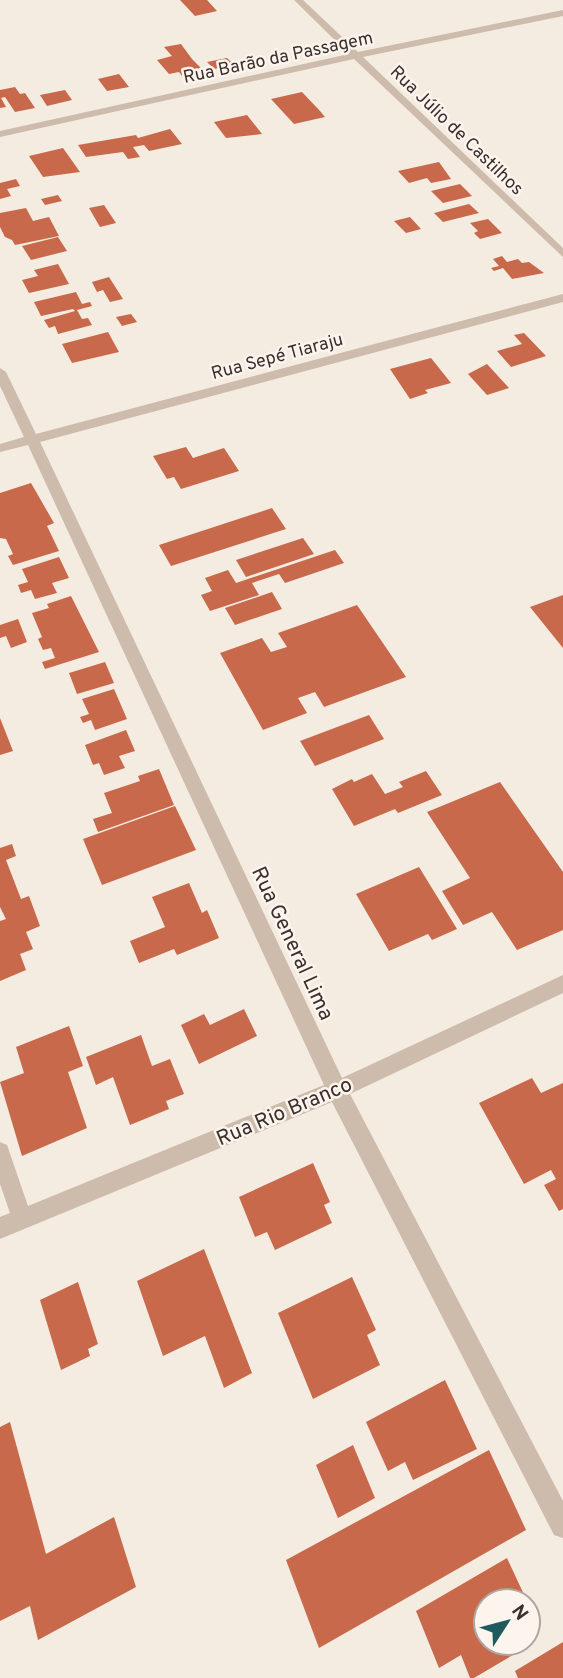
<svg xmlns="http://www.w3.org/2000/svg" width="563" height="1678" viewBox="0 0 563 1678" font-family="Overpass,sans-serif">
<rect width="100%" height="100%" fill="#f4ebe1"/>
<g fill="#c8694b">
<path d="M180 0H207L217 11 195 16Z"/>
<path d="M181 44 192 59 204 71 182 76 179 72 169 74 157 60 172 56 164 47Z"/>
<path d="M227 58 234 65 214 69 207 62Z"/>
<path d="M119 74 129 87 107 91 98 79Z"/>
<path d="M15 87 20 94 25 93 35 108 15 112 5 97 1 98 6 107 0 108V90Z"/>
<path d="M65 90 72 100 47 106 40 95Z"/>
<path d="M302 92 320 111 325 117 294 124 271 99Z"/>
<path d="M247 115 262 134 226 138 214 122Z"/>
<path d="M170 129 182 144 149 151 144 145 133 147 140 157 128 159 123 152 86 157 78 145 136 135 138 138Z"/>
<path d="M63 148 80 172 43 177 29 156Z"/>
<path d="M439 162 451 179 431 183 427 178 409 183 398 171Z"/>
<path d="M16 179 20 186 7 189 11 196 0 199V183Z"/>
<path d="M460 184 472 196 443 203 431 191Z"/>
<path d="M58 195 62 201 45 205 41 199Z"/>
<path d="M469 204 479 213 443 222 434 213Z"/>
<path d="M104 205 116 223 100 227 89 208Z"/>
<path d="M26 208 33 221 49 217 59 236 15 245 12 240 5 237 0 227V213Z"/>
<path d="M410 217 421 229 406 233 394 221Z"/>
<path d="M488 219 502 233 480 239 474 233 478 231 470 223Z"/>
<path d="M58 237 67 251 31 260 22 246Z"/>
<path d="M502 256 507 262 518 259 522 263 529 262 544 273 512 279 503 268 494 271 491 268 499 266 493 259Z"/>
<path d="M58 264 69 284 29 293 22 280 38 276 34 270Z"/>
<path d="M109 277 123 299 110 302 103 290 97 292 92 282Z"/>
<path d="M76 292 82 304 90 302 92 306 77 310 82 319 88 318 92 325 58 334 55 326 49 328 44 320 75 311 73 309 41 316 34 302Z"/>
<path d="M131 314 137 322 122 326 116 317Z"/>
<path d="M108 332 119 352 72 363 62 344Z"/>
<path d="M524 333 546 356 511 367 497 351 522 344 514 335Z"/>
<path d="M431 358 451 383 425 390 428 393 410 399 390 369Z"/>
<path d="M487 364 509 388 487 395 468 374Z"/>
<path d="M186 447 193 458 224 448 239 471 181 489 174 477 167 479 153 456Z"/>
<path d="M31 483 54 523 47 526 59 551 13 565 8 556 13 554 6 539 0 538V493Z"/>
<path d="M272 508 286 529 171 566 159 545Z"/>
<path d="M303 538 314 554 246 577 236 560Z"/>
<path d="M335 550 344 563 285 583 279 574 252 583 259 595 210 611 201 595 212 591 205 578 228 570 236 583Z"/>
<path d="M59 557 69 578 52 583 57 593 35 599 31 590 21 593 18 585 28 582 22 569Z"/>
<path d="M272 592 282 609 235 625 225 608Z"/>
<path d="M563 595V648L530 607Z"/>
<path d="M71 596 99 652 45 669 42 662 55 658 51 648 43 650 38 639 42 637 32 613 49 608 47 604Z"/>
<path d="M357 605 406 677 324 707 315 692 298 698 307 713 263 730 220 653 262 638 271 652 287 647 278 633Z"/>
<path d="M18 619 27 642 11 648 6 636 0 638V625Z"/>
<path d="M105 662 114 683 77 694 69 673Z"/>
<path d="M114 689 127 719 95 730 91 720 83 723 80 717 89 714 82 699Z"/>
<path d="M369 715 384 739 315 766 300 741Z"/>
<path d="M0 718 13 751 0 755Z"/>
<path d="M126 730 135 751 119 756 125 768 104 775 99 763 93 765 85 745Z"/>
<path d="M159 769 174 805 98 832 93 819 112 813 104 793 140 781 138 776Z"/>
<path d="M426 771 442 795 398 813 395 809 354 826 332 789 352 779 354 782 372 774 385 794 403 787 399 782Z"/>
<path d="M500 782 563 872V930L517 950 492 912 463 925 442 891 470 878 427 812Z"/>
<path d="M175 806 196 850 102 885 83 839Z"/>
<path d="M12 844 16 856 6 860 21 899 29 896 40 926 26 932 33 949 20 954 26 970 0 981V921L6 919 0 907V848Z"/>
<path d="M419 867 457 929 432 940 428 934 389 951 356 894Z"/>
<path d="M189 883 202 913 207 910 219 938 177 955 174 949 139 963 130 941 165 927 152 897Z"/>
<path d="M244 1009 257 1036 199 1064 181 1025 204 1014 210 1025Z"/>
<path d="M69 1026 83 1066 68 1072 87 1128 22 1156 0 1082 24 1073 16 1047Z"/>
<path d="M141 1035 152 1066 170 1059 184 1094 166 1101 169 1109 130 1125 113 1077 96 1085 86 1057Z"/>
<path d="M532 1078 541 1093 563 1083V1209L559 1211 544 1185 556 1179 551 1170 524 1184 479 1103Z"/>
<path d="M313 1163 330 1202 324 1205 332 1223 275 1250 267 1232 255 1237 239 1197Z"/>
<path d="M204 1249 252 1373 224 1388 205 1336 163 1356 137 1281Z"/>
<path d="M352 1277 376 1330 367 1335 380 1365 313 1399 278 1313Z"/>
<path d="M78 1282 98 1344 88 1349 90 1356 61 1370 40 1300Z"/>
<path d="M445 1380 477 1449 413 1480 405 1462 388 1471 366 1422Z"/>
<path d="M10 1422 46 1554 114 1517 136 1587 38 1640 30 1606 0 1621V1427Z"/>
<path d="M353 1445 375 1498 338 1518 316 1465Z"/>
<path d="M489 1450 526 1530 319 1648 286 1560Z"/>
<path d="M507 1558 527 1601H486V1643H527L528 1646 474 1678H470L461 1655 439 1668 416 1611Z"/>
<path d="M563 1642V1678H518L515 1671Z"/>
</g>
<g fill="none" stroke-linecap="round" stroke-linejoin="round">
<g fill="#cdbbac" fill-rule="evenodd">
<path d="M294 0H303L358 52 563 10V16L363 57 563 248V257L354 59 0 137V131L349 54Z"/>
<path d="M563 294V302L40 442 342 1078 563 975V993L350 1094 563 1501V1538L554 1535 332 1102 0 1239V1217L10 1213 0 1184V1142L7 1145 28 1206 324 1085 28 445 0 452V444L24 437 0 386V368L6 372 36 434Z"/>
</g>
</g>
<g text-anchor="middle" stroke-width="5" stroke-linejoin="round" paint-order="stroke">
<g font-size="18" fill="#3b302b" stroke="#fbf5ee">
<text transform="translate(278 57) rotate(-12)" y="6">Rua Barão da Passagem</text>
<text transform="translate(457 130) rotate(44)" y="6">Rua Júlio de Castilhos</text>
<text transform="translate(277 356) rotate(-15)" y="6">Rua Sepé Tiaraju</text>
</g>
<g font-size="21" fill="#3b302b" stroke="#fbf5ee">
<text transform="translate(293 943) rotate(65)" y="7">Rua General Lima</text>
<text transform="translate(284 1111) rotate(-23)" y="7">Rua Rio Branco</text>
</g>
</g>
<g transform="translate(507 1622) rotate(54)"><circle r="33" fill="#fbf5ee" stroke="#aea6a0" stroke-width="2"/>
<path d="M0-5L12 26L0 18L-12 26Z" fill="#1f5a5e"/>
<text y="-10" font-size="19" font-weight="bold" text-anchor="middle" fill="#3b302b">N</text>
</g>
</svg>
